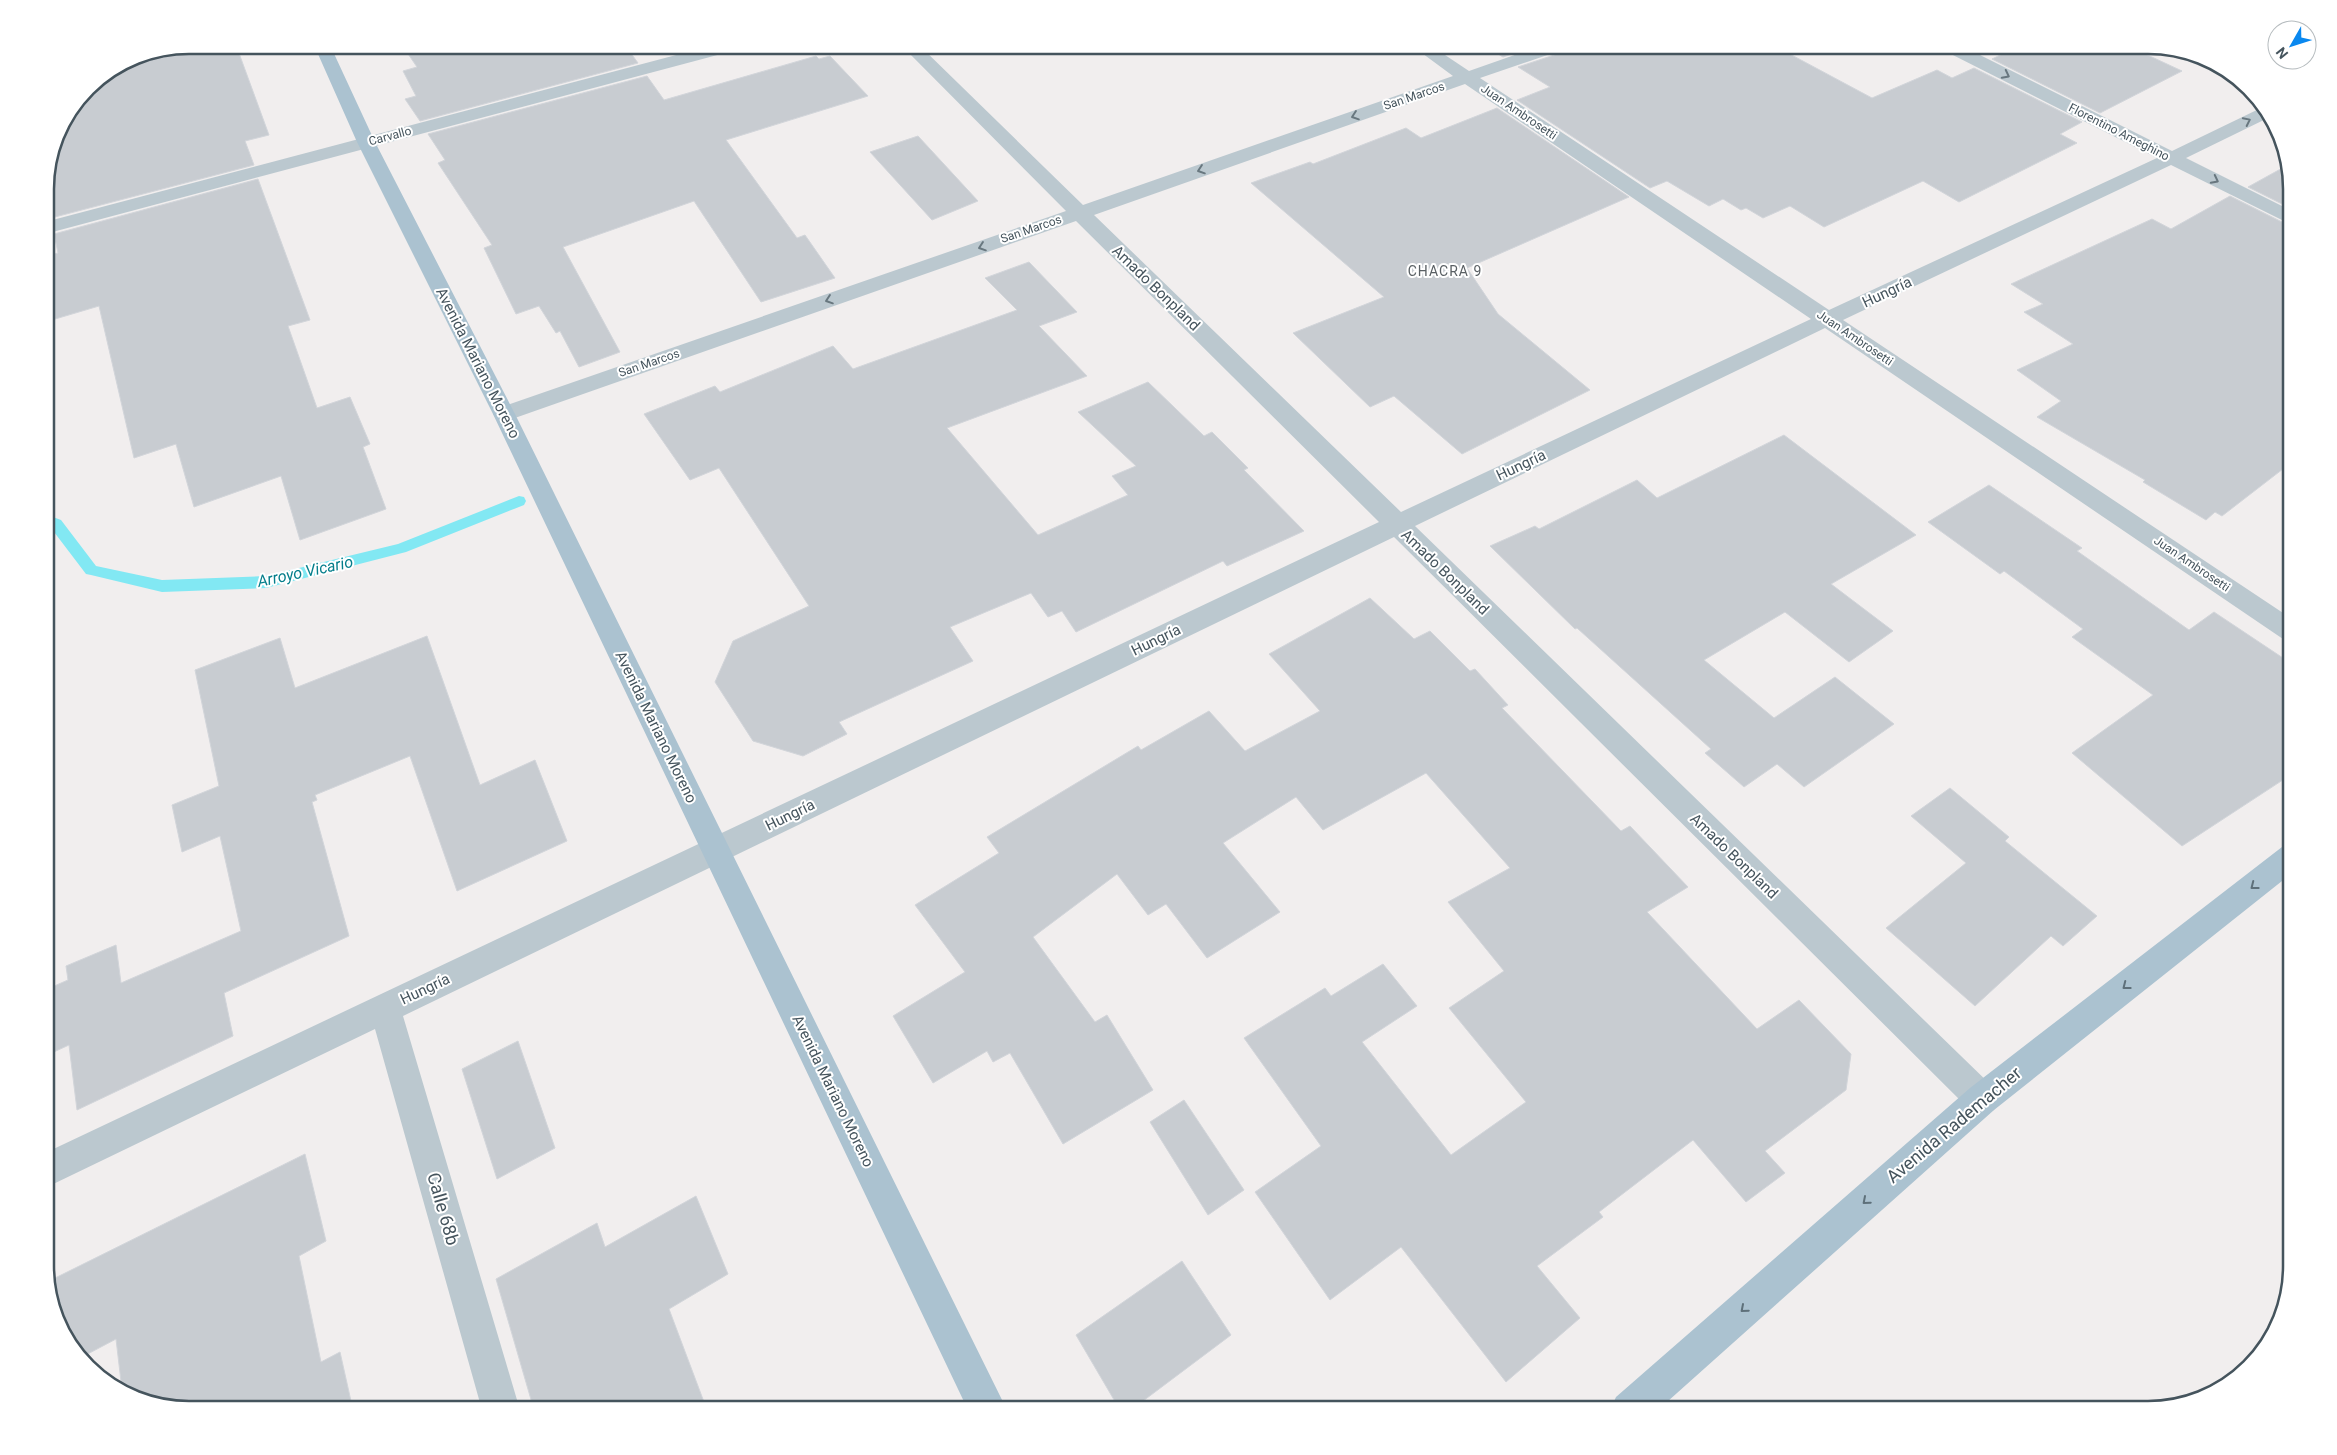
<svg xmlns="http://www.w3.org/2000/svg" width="2337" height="1455" viewBox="0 0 2337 1455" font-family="Roboto,sans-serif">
<rect width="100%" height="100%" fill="#f1eeee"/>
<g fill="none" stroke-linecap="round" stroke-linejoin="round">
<path fill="#82e8f3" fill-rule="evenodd" d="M519 496 524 497 526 501 524 505 406 552 266 588 162 592 91 575 86 574 51 528 45 525V514L61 520 96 566 162 580 266 576 398 544Z"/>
</g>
<g fill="#c8ccd1" stroke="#d2d5da">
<path d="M188 45H236L269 135 245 141 254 165 51 218 45 179 56 133 87 87 114 69 178 54 176 48Z"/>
<path d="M402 45H625L638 63 420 121 405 99 416 96 403 71 417 67Z"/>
<path d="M1483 45H1537L1503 57Z"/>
<path d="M1569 45H1773L1872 98 1937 70 1952 78 1974 68 2082 122 2060 134 2077 143 1959 202 1923 181 1824 227 1790 206 1763 218 1746 208 1741 210 1723 199 1709 206 1667 181 1650 188 1517 100 1550 87 1518 67 1566 51Z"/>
<path d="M2021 45H2126L2182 71 2100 113 1992 59Z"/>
<path d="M816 56 819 59 830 56 868 96 726 140 797 238 805 235 835 278 761 302 694 201 563 247 620 352 579 367 560 331 556 333 539 306 516 314 484 248 492 245 438 163 445 160 428 134 647 76 664 100Z"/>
<path d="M1497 108 1629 197 1467 268 1498 314 1590 390 1462 454 1394 396 1370 407 1293 333 1384 297 1251 183 1310 162 1313 164 1406 128 1421 138Z"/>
<path d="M918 136 978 201 932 220 870 152Z"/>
<path d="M2286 166 2292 188V209L2248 187Z"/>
<path d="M258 179 310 320 288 326 317 408 350 397 370 444 363 447 386 509 300 540 281 476 194 507 176 444 134 458 99 306 45 322V256L58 253 54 234Z"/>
<path d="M2230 196 2292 227V462L2222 516 2215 512 2206 520 2143 482 2145 480 2037 417 2061 401 2017 370 2073 344 2024 312 2043 304 2011 284 2152 219 2171 229Z"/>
<path d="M1029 262 1077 312 1039 326 1087 376 947 428 1038 535 1128 495 1112 476 1136 466 1078 412 1148 382 1204 436 1212 432 1248 468 1244 470 1304 531 1227 566 1223 561 1076 632 1062 611 1048 617 1031 593 950 627 973 661 839 722 847 734 803 756 753 741 715 682 733 641 809 606 719 468 690 480 644 414 715 386 720 392 833 346 853 369 1017 310 985 278Z"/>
<path d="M1784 435 1916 535 1831 584 1893 631 1849 662 1785 612 1704 660 1774 718 1835 677 1894 724 1804 787 1777 764 1744 787 1705 753 1711 749 1577 628 1575 629 1490 546 1535 526 1539 529 1637 480 1657 498Z"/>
<path d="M1989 485 2082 548 2077 551 2189 630 2214 612 2292 664V774L2182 846 2072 753 2153 695 2072 637 2083 629 2004 571 2000 574 1928 522Z"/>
<path d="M1370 598 1414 639 1430 631 1470 671 1475 669 1508 705 1502 708 1621 831 1630 826 1688 887 1647 912 1757 1029 1799 1000 1851 1054 1846 1090 1765 1151 1785 1173 1746 1202 1693 1140 1599 1212 1603 1217 1537 1266 1580 1318 1506 1382 1401 1247 1330 1300 1255 1192 1321 1146 1244 1038 1325 988 1331 996 1383 964 1417 1006 1362 1042 1451 1155 1526 1102 1449 1008 1504 971 1448 902 1510 868 1426 773 1323 830 1296 797 1223 843 1280 912 1207 958 1166 904 1148 915 1117 874 1033 937 1095 1022 1107 1015 1153 1090 1063 1144 1010 1053 993 1062 987 1051 933 1083 893 1016 965 972 915 905 999 853 987 837 1138 746 1141 750 1209 711 1245 751 1320 711 1269 654Z"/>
<path d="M427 636 480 785 535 760 567 841 457 891 410 756 315 795 317 800 312 802 349 936 224 993 233 1036 77 1110 69 1045 45 1056V990L68 980 66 966 116 945 121 983 241 931 220 836 182 852 172 805 219 786 195 670 280 638 295 688Z"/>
<path d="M1950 788 2009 837 2005 841 2097 916 2063 946 2051 936 1975 1006 1886 928 1966 863 1911 816Z"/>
<path d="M518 1041 555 1148 497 1179 462 1069Z"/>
<path d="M1184 1100 1244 1190 1208 1215 1150 1122Z"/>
<path d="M305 1154 326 1241 299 1256 321 1362 340 1352 353 1410H188L122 1390 116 1339 82 1357 64 1338 47 1282Z"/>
<path d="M696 1196 728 1274 669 1309 707 1410H534L496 1279 597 1223 605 1247Z"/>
<path d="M1182 1261 1231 1335 1131 1410H1120L1076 1335Z"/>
</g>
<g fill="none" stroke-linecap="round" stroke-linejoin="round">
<g fill="#bbc8cf" fill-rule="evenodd">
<path d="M714 45H742L740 49 45 234V222Z"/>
<path d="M901 45H919L1083 205 1453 76 1411 45H1430L1469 71 1543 45H1567L1565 49 1480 78 1829 310 2157 158 1941 49 1939 45H1960L2172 151 2263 107 2272 116 2186 158 2292 211V225L2171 165 1843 320 2292 619V642L2283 639 1825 328 1415 526 1994 1088 1999 1099 1994 1110 1982 1115 1970 1110 1394 537 403 1016 520 1410H482L375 1029 45 1188V1153L1379 522 1076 221 512 419 504 422 496 419 493 414 496 409 1066 211ZM1465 84 1811 319 1401 512 1094 215Z"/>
</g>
<g fill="#abc2d0" fill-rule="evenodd">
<path d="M314 45H330L375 142 515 414 1007 1410H968L493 414 357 142Z"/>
<path d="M2292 843V873L1994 1110 1658 1410H1610L1616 1397 1970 1088 2282 847Z"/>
</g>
</g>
<defs><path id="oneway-chevron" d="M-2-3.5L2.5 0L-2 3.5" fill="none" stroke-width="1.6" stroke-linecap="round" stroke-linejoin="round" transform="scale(1.25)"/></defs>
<g stroke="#68777f">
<use href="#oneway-chevron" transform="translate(2006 75) rotate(27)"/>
<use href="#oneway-chevron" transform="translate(1355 116) rotate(161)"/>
<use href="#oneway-chevron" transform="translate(2247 121) rotate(-26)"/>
<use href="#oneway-chevron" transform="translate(1201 170) rotate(161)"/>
<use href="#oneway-chevron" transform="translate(2215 180) rotate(27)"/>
<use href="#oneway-chevron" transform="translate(982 247) rotate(161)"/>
<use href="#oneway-chevron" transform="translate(829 300) rotate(161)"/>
</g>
<g stroke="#5e707a">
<use href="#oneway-chevron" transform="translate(2254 886) rotate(142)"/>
<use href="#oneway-chevron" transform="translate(2126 986) rotate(142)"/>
<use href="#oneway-chevron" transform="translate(1866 1201) rotate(139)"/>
<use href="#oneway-chevron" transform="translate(1744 1309) rotate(139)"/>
</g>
<g text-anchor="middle" stroke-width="4" stroke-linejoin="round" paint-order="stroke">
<g font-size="12" fill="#45545d" stroke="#fff">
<text transform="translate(1414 96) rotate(-19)" y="4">San Marcos</text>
<text transform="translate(1519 112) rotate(34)" y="4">Juan Ambrosetti</text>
<text transform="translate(2119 132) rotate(27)" y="4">Florentino Ameghino</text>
<text transform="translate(390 136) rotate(-15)" y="4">Carvallo</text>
<text transform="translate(1031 229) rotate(-19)" y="4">San Marcos</text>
<text transform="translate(1855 338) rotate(34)" y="4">Juan Ambrosetti</text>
<text transform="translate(649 363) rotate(-19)" y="4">San Marcos</text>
<text transform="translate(2192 564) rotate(34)" y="4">Juan Ambrosetti</text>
</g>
<g font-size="14" letter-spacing="1" fill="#5a6064" stroke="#fff">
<text x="1445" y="276">CHACRA 9</text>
</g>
<g font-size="15" fill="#45545d" stroke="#fff">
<text transform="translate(1156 288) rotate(44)" y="5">Amado Bonpland</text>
<text transform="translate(1887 292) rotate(-25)" y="5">Hungría</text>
<text transform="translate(478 363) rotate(63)" y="5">Avenida Mariano Moreno</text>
<text transform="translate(1521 465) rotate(-25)" y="5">Hungría</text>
<text transform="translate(1445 572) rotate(44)" y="5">Amado Bonpland</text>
<text transform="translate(1156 640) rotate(-26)" y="5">Hungría</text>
<text transform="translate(656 727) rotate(64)" y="5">Avenida Mariano Moreno</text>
<text transform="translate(790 815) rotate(-26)" y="5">Hungría</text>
<text transform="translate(1734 856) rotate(44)" y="5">Amado Bonpland</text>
<text transform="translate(425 989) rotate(-25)" y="5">Hungría</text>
<text transform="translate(833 1091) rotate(64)" y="5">Avenida Mariano Moreno</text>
</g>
<g font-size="16" font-style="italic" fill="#057e8b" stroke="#fff">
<text transform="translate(305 571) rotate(-12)" y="6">Arroyo Vicario</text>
</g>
<g font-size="18" fill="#45545d" stroke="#fff">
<text transform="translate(1954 1125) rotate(-40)" y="6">Avenida Rademacher</text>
<text transform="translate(443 1209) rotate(74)" y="6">Calle 68b</text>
</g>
</g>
<path d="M0 0H2337V1455H0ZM189 54H2148A135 135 0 0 1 2283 189V1266A135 135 0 0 1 2148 1401H189A135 135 0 0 1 54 1266V189A135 135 0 0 1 189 54Z" fill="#fff" fill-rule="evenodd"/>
<path fill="none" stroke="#45545d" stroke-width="2.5" d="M189 54H2148A135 135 0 0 1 2283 189V1266A135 135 0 0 1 2148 1401H189A135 135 0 0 1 54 1266V189A135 135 0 0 1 189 54Z"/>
<g transform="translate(2292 45) rotate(231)"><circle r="24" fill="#ffffff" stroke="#b5bbbe"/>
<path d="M0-4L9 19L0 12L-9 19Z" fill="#0a88ef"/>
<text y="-8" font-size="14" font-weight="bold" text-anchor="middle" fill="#45545d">N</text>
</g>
</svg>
